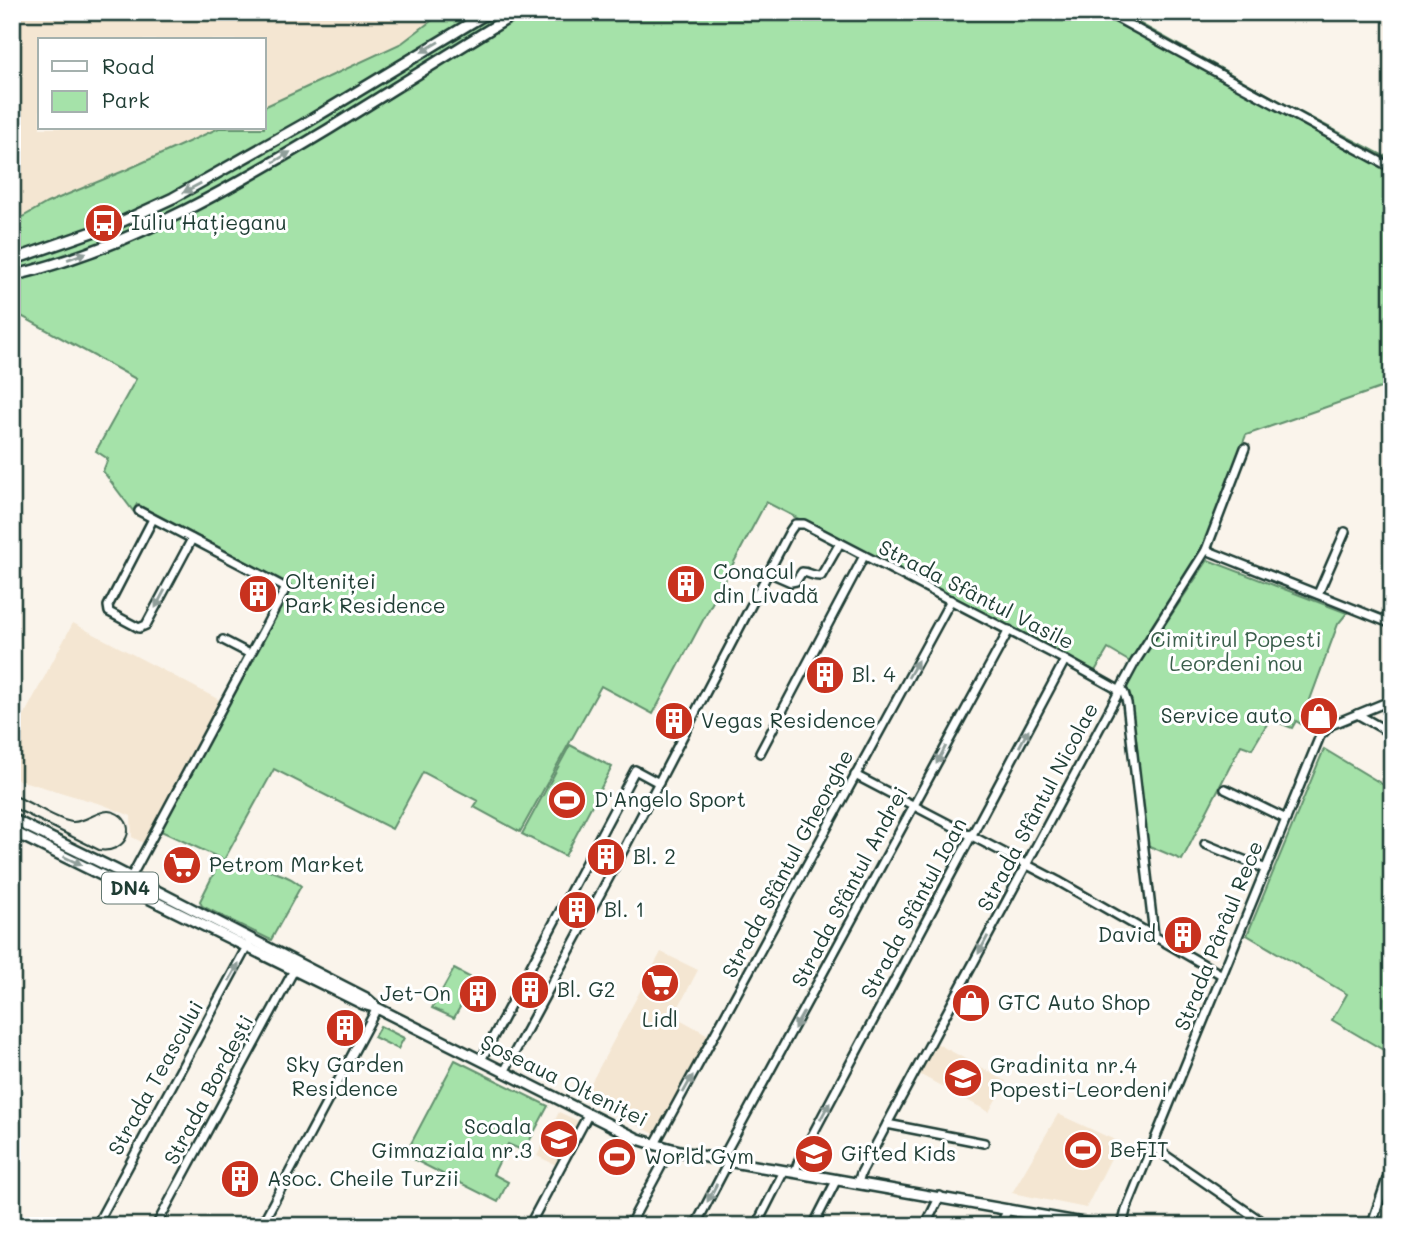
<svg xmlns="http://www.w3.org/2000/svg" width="1404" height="1238" viewBox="0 0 1404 1238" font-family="Mali,sans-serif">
<rect width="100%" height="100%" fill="#faf4eb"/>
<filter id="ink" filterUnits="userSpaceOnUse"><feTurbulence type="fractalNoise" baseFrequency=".0143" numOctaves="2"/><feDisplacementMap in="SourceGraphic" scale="14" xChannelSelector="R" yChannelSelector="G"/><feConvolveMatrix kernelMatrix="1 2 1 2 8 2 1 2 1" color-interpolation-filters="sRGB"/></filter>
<g filter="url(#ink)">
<g fill="#f4e6d2">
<path d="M12 12H443L402 43 264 107V40H40V128H219L126 170 47 203 14 222 15 135 12 134Z"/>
<path d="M73 623 229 705 153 848 132 837 131 816 104 805 12 778V738Z"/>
<path d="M661 952 698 970 674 1016 712 1037 656 1135 584 1096Z"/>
<path d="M936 1043 1006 1081 989 1112 919 1074Z"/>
<path d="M559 1112 580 1122 558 1166 537 1156Z"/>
<path d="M1058 1114 1119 1142 1086 1208 1012 1193Z"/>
</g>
<g fill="#a5e2a9" stroke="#62906e" stroke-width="2">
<path d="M443 12H1119L1298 111 1392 160V384L1246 435 1201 553 1132 663 1108 649 1095 671 766 502 653 714 601 686 520 832 474 807 478 801 423 772 392 829 274 769 224 860 161 831 291 585 137 504 133 511 103 471 108 459 96 451 136 379 12 311V223L47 203 126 170 219 128H264V107L402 43Z"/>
<path d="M1208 560 1347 613 1338 624 1301 724 1296 721 1292 728 1270 719 1252 749 1241 745 1182 860 1147 845 1127 685 1137 666Z"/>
<path d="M570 745 612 767 565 856 522 834Z"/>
<path d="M1324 749 1392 790V1055L1332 1020 1347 994 1247 935Z"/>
<path d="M233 863C254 868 284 870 301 886L271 940 202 906 200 901 218 865Z"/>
<path d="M454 969 475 980 454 1018 432 1008Z"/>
<path d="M380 1026 404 1038 398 1049 374 1037Z"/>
<path d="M455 1060 548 1106 524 1151 508 1144 493 1174 508 1182 498 1202 405 1155Z"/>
</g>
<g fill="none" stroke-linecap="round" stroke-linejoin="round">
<g stroke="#1f3d34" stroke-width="12">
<g id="minor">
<path d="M1106 12 1392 168"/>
<path d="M153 519 108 606 109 612 139 628 146 625 192 539"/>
<path d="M1206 550 1392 624"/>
<path d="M768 572 791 582 796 581 802 572C809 572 814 577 821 576L840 543"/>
<path d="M1318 594 1345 532"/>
<path d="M223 640 250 654"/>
<path d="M1357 714 1392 734"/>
<path d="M760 753 864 556"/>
<path d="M855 775 1058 881 1222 975"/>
<path d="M1225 789 1286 819"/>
<path d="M1205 844 1266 869"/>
<path d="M131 877 286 588 139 511"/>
<path d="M481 1060 635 770 659 783"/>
<path d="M504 1072 612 872 790 531 795 524H804L1065 660 1124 693 1127 703 1154 935"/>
<path d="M887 1124 984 1143"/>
<path d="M655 1144 951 600"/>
<path d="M1152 1146 1268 1226"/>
<path d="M722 1159 1009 630"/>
<path d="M795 1172 799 1160 1065 660"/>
<path d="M858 1183 861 1173 887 1124 1135 662 1206 550 1245 448"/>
<path d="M96 1226 249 943"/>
<path d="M156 1226 294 970"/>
<path d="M261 1226 377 1008"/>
<path d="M529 1226 588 1115"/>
<path d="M629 1226 671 1148"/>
<path d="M695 1226 729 1161"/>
<path d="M756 1226 784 1171"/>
<path d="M813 1226 837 1179"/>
<path d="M925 1226 940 1196"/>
<path d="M1000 1226 1008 1209"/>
<path d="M1122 1226 1126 1210 1320 736 1331 725 1392 700"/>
<path d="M1371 1226 1392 1164"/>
</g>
</g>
<g stroke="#1f3d34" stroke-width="14">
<g id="major">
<path d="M12 260 121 222 173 198 304 124 489 12"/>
<path d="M12 276C128 248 228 190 329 129 392 90 455 50 518 12"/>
<path d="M12 819 116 870 366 998 374 1005"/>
<path d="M12 831 363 1004 377 1008 638 1139C697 1159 760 1166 821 1177 914 1193 1007 1209 1100 1226"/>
</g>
</g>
<use href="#minor" stroke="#fff" stroke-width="7"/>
<use href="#major" stroke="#fff" stroke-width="9"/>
<path stroke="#1f3d34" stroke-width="2" d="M12 795C29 800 57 821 72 822 88 823 102 804 118 814 138 826 126 854 99 850L12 807"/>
</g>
<defs><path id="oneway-solid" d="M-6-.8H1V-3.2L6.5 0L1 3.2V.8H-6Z" transform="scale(1.75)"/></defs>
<g fill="#8f9e9a">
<use href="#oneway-solid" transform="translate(430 47) rotate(149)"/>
<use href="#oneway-solid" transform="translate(282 157) rotate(-31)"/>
<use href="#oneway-solid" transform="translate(192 188) rotate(152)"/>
<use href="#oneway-solid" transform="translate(77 256) rotate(-20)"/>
<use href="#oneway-solid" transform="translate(160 599) rotate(118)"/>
<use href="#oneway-solid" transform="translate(913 669) rotate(-61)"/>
<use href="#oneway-solid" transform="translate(1024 738) rotate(-62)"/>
<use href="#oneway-solid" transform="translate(941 755) rotate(118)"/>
<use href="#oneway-solid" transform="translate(73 861) rotate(25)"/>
<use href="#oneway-solid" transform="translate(983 945) rotate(118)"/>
<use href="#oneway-solid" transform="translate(234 972) rotate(-61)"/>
<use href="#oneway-solid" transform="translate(799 1020) rotate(119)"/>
<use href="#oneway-solid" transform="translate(688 1084) rotate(-61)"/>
<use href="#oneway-solid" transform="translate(825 1111) rotate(-62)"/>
<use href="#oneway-solid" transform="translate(712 1193) rotate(118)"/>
</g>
</g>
<defs>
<g id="bus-disc" transform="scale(2.0125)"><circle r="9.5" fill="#c8321e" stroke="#fff"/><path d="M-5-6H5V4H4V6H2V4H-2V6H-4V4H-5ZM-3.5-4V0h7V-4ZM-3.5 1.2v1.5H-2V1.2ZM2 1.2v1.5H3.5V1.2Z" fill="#fff"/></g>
<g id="building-disc" transform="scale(2.0125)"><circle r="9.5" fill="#c8321e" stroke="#fff"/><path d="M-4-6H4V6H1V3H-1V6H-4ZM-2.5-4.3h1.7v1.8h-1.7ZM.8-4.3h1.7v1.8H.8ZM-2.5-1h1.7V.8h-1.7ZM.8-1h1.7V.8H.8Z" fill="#fff"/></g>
<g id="shop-disc" transform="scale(2.0125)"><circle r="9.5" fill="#c8321e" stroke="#fff"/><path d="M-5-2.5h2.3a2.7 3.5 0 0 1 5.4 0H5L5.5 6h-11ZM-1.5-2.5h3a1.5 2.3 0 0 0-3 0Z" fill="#fff"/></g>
<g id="stadium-disc" transform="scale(2.0125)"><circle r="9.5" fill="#c8321e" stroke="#fff"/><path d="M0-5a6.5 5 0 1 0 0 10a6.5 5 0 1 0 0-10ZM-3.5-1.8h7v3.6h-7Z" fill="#fff"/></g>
<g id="supermarket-disc" transform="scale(2.0125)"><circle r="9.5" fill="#c8321e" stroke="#fff"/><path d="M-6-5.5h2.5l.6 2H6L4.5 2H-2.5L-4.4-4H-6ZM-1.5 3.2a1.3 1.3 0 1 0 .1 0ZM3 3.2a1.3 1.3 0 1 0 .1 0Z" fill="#fff"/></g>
<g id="school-disc" transform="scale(2.0125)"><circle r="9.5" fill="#c8321e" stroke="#fff"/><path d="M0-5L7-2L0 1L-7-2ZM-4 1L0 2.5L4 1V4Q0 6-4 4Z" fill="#fff"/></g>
</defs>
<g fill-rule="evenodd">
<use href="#bus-disc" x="104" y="223"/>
<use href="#building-disc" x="686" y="584"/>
<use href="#building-disc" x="258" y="594"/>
<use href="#building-disc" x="825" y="675"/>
<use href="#shop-disc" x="1319" y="716"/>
<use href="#building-disc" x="674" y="721"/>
<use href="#stadium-disc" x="567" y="800"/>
<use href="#building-disc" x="606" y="857"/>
<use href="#supermarket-disc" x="182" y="865"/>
<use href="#building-disc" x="577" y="910"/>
<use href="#building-disc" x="1183" y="935"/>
<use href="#supermarket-disc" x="660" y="983"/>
<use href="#building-disc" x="530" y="990"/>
<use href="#building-disc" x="478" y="994"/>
<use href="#shop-disc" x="971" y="1003"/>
<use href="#building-disc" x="345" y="1028"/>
<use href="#school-disc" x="963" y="1078"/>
<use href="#school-disc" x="559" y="1139"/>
<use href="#stadium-disc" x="1083" y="1150"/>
<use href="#school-disc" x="814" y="1154"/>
<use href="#stadium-disc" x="617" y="1157"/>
<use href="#building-disc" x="240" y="1179"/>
</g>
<g text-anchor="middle" stroke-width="6" stroke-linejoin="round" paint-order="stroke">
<rect fill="#fff" stroke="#627771" stroke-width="2" x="102" y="872.5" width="56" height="31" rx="5"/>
<g font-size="19" font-weight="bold" fill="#1f3d34">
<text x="130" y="895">DN4</text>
</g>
<g font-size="21" fill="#1f3d34" stroke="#fff" text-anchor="start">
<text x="131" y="230">Iuliu Hațieganu</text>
<text x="713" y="579">Conacul<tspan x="713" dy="24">din Livadă</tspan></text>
<text x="285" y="589">Olteniței<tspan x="285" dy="24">Park Residence</tspan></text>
<text x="852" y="682">Bl. 4</text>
<text x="1292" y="723" text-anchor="end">Service auto</text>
<text x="701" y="728">Vegas Residence</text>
<text x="594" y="807">D'Angelo Sport</text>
<text x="633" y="864">Bl. 2</text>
<text x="209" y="872">Petrom Market</text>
<text x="604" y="917">Bl. 1</text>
<text x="1156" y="942" text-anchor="end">David</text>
<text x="557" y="997">Bl. G2</text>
<text x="451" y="1001" text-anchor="end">Jet-On</text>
<text x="998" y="1010">GTC Auto Shop</text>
<text x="660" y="1027" text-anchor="middle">Lidl</text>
<text x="345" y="1072" text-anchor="middle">Sky Garden<tspan x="345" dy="24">Residence</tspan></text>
<text x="990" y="1073">Gradinita nr.4<tspan x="990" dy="24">Popesti-Leordeni</tspan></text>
<text x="532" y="1134" text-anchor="end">Scoala<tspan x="532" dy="24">Gimnaziala nr.3</tspan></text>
<text x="1110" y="1157">BeFIT</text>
<text x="841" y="1161">Gifted Kids</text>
<text x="644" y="1164">World Gym</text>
<text x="267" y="1186">Asoc. Cheile Turzii</text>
</g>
<g font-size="21" fill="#1f3d34" stroke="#fff">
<text transform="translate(976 595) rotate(27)" y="7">Strada Sfântul Vasile</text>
<text transform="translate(1038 807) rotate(-62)" y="7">Strada Sfântul Nicolae</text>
<text transform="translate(788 864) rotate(-62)" y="7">Strada Sfântul Gheorghe</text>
<text transform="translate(850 887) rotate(-62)" y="7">Strada Sfântul Andrei</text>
<text transform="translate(914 908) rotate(-62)" y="7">Strada Sfântul Ioan</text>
<text transform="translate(1219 936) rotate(-68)" y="7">Strada Pârâul Rece</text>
<text transform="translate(156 1078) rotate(-61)" y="7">Strada Teascului</text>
<text transform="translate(564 1081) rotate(26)" y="7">Șoseaua Olteniței</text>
<text transform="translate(209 1090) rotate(-62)" y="7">Strada Bordești</text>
</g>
<g font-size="21" fill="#3a5e4b" stroke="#fff">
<text x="1236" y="647">Cimitirul Popesti<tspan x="1236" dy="24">Leordeni nou</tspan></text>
</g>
</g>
<rect width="1404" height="1238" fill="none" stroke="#fff" stroke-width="42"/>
<rect x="21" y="21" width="1362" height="1196" fill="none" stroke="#1f3d34" stroke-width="2.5" filter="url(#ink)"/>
<rect x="38" y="38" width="228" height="91" fill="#ffffff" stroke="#a5b1ae" stroke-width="2"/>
<rect x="52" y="61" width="35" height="10" fill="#ffffff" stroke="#a5b1ae" stroke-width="2"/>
<text x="102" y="74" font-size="21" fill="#1f3d34">Road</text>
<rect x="52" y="91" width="35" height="21" fill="#a5e2a9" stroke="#a5b1ae" stroke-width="2"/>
<text x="102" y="108" font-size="21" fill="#1f3d34">Park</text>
</svg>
